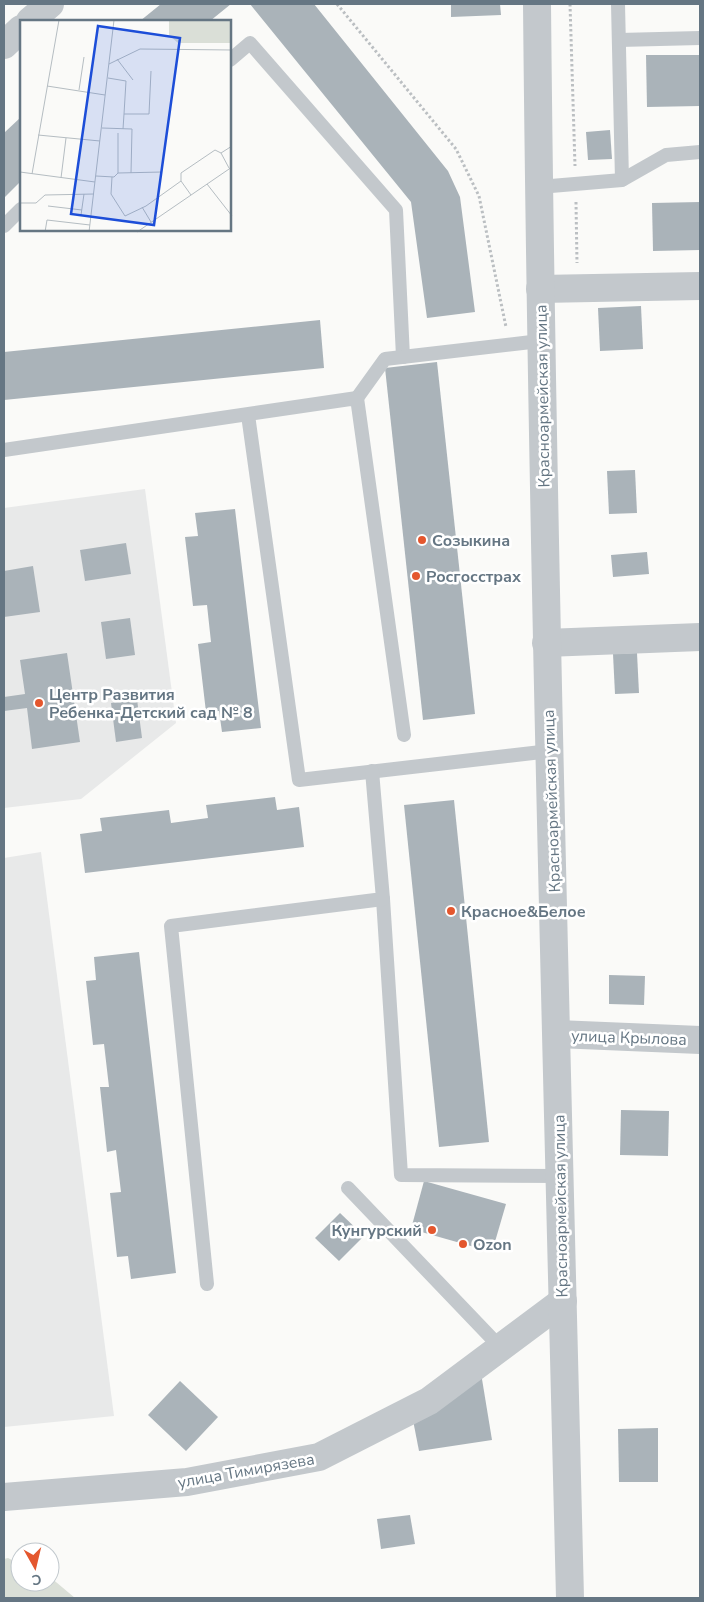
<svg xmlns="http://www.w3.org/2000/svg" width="704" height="1602" viewBox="0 0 704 1602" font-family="'Nunito Sans',sans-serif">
<rect width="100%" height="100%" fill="#fafaf8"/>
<g fill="#e8e9e9">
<path d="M145 489 176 723 81 799 4 808V508Z"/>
<path d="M41 852 114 1416 4 1427V858Z"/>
</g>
<path fill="#dadfd7" d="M8 1558 20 1564V1582H50V1577L75 1598H4V1559Z"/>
<g fill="#aab3b9">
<path d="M161 4H231L210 21H140Z"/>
<path d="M250 4H314L448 171 460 197 475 312 427 318 411 202Z"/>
<path d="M451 4H500L501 15 451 17Z"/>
<path d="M646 55H700V106L647 107Z"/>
<path d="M21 117V181L4 198V133Z"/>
<path d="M610 130 612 159 588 160 586 132Z"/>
<path d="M700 202V250L653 251 652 203Z"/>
<path d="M641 306 643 349 600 351 598 308Z"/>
<path d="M320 320 324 368 4 400V352Z"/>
<path d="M437 362 475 714 423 720 385 368Z"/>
<path d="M635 470 637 513 609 514 607 471Z"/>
<path d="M235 509 261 728 222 732 219 711 206 712 198 644 211 642 207 605 193 606 185 537 198 536 195 513Z"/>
<path d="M126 543 131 574 85 581 80 550Z"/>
<path d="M647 552 649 574 613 577 611 555Z"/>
<path d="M33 566 40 612 4 617V571Z"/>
<path d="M130 618 135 655 106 659 101 622Z"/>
<path d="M67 653 80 742 32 749 27 708 4 711V697L25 694 20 660Z"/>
<path d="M637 653 639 693 615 694 613 654Z"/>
<path d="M137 699 142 738 116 742 111 703Z"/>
<path d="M275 797 277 810 299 807 304 847 85 873 80 834 102 831 100 818 169 810 171 823 208 818 206 805Z"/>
<path d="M454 800 489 1142 439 1147 404 805Z"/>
<path d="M139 952 176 1273 131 1279 128 1256 117 1257 110 1193 121 1192 116 1150 107 1152 100 1087H109L104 1044 93 1045 86 981 96 980 94 957Z"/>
<path d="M609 975 645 976 644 1005 609 1004Z"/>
<path d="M621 1110 669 1111 668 1156 620 1155Z"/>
<path d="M424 1181 506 1204 492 1252 411 1229Z"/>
<path d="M340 1213 364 1236 339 1261 315 1238Z"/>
<path d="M481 1373 492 1440 419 1451 412 1415Z"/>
<path d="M180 1381 218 1417 186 1451 148 1415Z"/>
<path d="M658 1428V1482H619L618 1429Z"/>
<path d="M410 1515 415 1544 381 1549 377 1519Z"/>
</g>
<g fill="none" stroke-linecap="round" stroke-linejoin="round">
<g stroke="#bbbfc2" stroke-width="3" stroke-dasharray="2.5 2.5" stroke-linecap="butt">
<path d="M337 4 456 149 479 196 506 327"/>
<path d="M570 4 575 166"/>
<path d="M576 202 577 263"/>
</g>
<g stroke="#c3c8cc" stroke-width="14">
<path d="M618 4 622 180"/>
<path d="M619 40 700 38"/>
<path d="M230 60 250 43 396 210 403 357"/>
<path d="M539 187 622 180 666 155 700 152"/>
<path d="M4 226 21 209"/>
<path d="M357 398 385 359 540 341"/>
<path d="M248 415 299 780 550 751"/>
<path d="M4 450 357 398 404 735"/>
<path d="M383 899 401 1175 559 1176"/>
<path d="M348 1188 501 1348"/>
<path d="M207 1284 171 926 383 899 372 771"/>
</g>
<g stroke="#c3c8cc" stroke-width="28">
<path d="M30 21 50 4"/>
<path d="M4 45 21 29"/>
<path d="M540 289 700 286"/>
<path d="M546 643 700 637"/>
<path d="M557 1034 700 1040"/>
<path d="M4 1497 187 1482 319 1457 429 1401 563 1301"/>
</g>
<path stroke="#c3c8cc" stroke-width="28" d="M537 4C542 535 557 1067 570 1598"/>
</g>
<g fill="#e4572e" stroke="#fff" stroke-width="2">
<circle cx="422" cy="540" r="5"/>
<circle cx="416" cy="576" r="5"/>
<circle cx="39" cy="703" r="5"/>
<circle cx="451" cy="911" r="5"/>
<circle cx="432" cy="1230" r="5"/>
<circle cx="463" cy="1244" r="5"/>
</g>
<g text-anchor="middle" stroke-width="5" stroke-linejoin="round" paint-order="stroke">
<g font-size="16" fill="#657683" stroke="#fff">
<text transform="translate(542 396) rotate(-91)" y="6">Красноармейская улица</text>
<text transform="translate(551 801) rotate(-92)" y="6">Красноармейская улица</text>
<text transform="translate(629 1037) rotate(2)" y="6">улица Крылова</text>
<text transform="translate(560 1206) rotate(-91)" y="6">Красноармейская улица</text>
<text transform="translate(246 1470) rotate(-10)" y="6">улица Тимирязева</text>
</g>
<g font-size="16" font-weight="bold" fill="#657683" stroke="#fff" text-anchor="start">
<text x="432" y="546">Созыкина</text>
<text x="426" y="582">Росгосстрах</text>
<text x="49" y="700">Центр Развития<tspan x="49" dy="18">Ребенка-Детский сад № 8</tspan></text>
<text x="461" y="917">Красное&amp;Белое</text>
<text x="422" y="1236" text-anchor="end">Кунгурский</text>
<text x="473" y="1250">Ozon</text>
</g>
</g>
<g transform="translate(20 20)">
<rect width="211" height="211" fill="#fafaf8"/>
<path d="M149 0H211V23H158L149 15Z" fill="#dadfd7"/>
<path fill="none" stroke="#b5bdc2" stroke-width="1" d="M97 39 113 60M89 44 120 29 212 30M88 58 106 61 104 94M27 66 85 75M59 70 64 37M82 108 112 109 111 153M103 109 104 94H129L131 51M98 113V153L142 152M18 115 80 121M201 133 209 148M0 152 75 162M12 154 39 0M76 156 94 157 98 153M92 157 91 174 105 196 126 186 161 161 171 175M41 158 46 118M161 161V153L195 130 201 133 212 126M187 164 212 196M0 183H16L25 175 74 174M28 186 62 190M122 187 131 202M61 195 64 174M25 212 27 200 70 205M69 212 94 0M117 212 212 147"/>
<path fill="#1d4ed8" fill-opacity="0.15" stroke="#1d4ed8" stroke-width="2.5" d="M78 6 160 18 134 205 51 194Z"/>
<rect width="211" height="211" fill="none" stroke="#657683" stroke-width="2.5"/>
</g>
<rect width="704" height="1602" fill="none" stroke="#657683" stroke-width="10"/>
<g transform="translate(35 1567) rotate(172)"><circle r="24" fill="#ffffff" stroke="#c1c8cd"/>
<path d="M0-4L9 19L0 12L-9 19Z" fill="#e4572e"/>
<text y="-8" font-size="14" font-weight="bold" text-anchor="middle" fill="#657683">С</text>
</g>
</svg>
